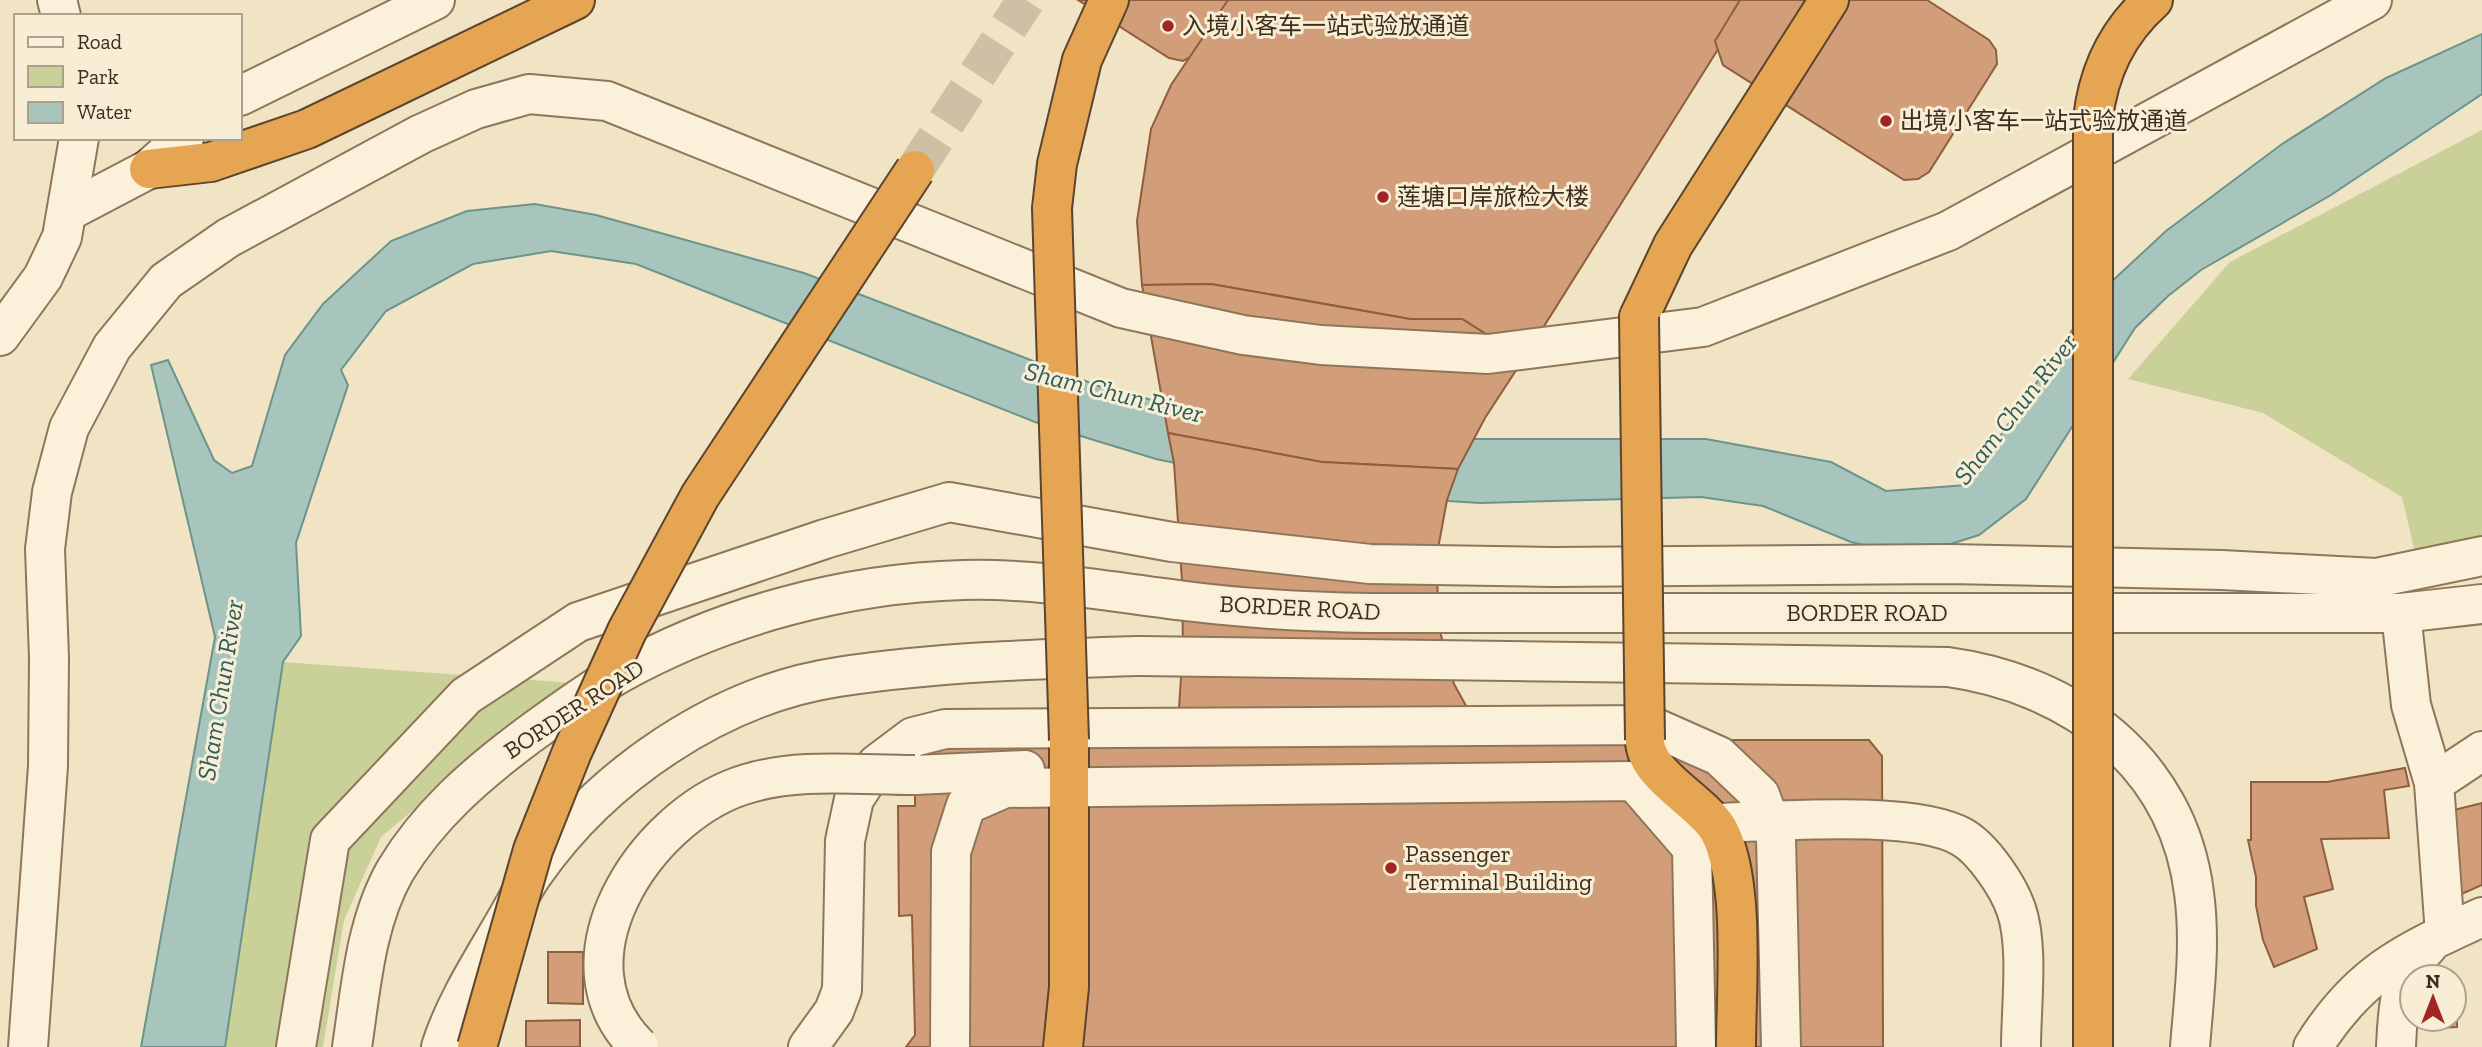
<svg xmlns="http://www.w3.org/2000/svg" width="2482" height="1047" viewBox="0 0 2482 1047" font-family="'Zilla Slab','Noto Sans SC',serif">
<rect width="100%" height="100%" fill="#f1e4c5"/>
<g fill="#cad198">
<path d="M2482 130V552L2419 570 2402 497 2263 413 2128 379 2230 262Z"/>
<path d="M283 662 572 683 529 714 381 837 344 920 323 1047H213Z"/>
</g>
<path fill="#a7c5bc" stroke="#6d948a" stroke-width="2" d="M2482 34V94L2331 195 2201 270 2168 296 2135 328 2026 499 1979 535 1913 556 1851 542 1763 506 1701 497 1480 503 1321 493 1156 459 1035 422 636 264 551 251 473 264 386 311 341 370 348 385 296 543 301 636 283 662 225 1047H141L215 637 151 365 168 360 214 460 232 473 252 466 285 355 323 304 391 241 467 211 535 204 596 215 804 273 1109 390 1239 420 1473 439H1706L1831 462 1886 491 1967 485 2094 298 2166 231 2282 144 2386 78Z"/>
<g fill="#d29e79" stroke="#8f5e3e" stroke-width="2">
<path d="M1078 0H1235L1200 52 1183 61 1169 58Z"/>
<path d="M1228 0H1749L1524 358 1462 319H1410L1211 284 1142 285 1137 221 1151 129 1171 85Z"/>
<path d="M1740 0H1927L1989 40 1996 50 1997 64 1929 172 1918 179 1904 180 1723 65 1715 41Z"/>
<path d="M1211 284 1410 319H1462L1524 358 1485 418 1458 469 1322 462 1168 433 1142 285Z"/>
<path d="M1168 433 1322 462 1458 469 1447 500 1437 554 1438 624 1454 684 1485 740H1177L1183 646 1182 581 1174 463Z"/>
<path d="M922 740H1869L1882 756 1883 1047H906L915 1035 912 915 899 916 898 806H915V751Z"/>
<path d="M2405 768 2409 786 2384 790 2389 838 2321 839 2333 889 2304 897 2317 949 2274 967 2263 940 2256 906V877L2248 840H2251V782H2327Z"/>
<path d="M2482 803V885L2457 896 2450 811Z"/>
<path d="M548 952H583V1004L548 1003Z"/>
<path d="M2454 1003H2457V1027L2432 1028V1019H2454Z"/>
<path d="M580 1020V1047H526V1021Z"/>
</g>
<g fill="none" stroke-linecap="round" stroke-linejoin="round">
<path stroke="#cdc0a4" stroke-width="38" stroke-dasharray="38 19" stroke-linecap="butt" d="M915 170 1026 0"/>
<g stroke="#8e765a" stroke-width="42">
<g id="minor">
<path d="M57 0 61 16"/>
<path d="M240 96 435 0"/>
<path d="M69 211 149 169 184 138"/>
<path d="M0 336 43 277 62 237 79 138"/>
<path d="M2401 613 2411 705 2434 783 2445 934"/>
<path d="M915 775 1025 770"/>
<path d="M2434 783 2482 751"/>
<path d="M1714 823C1775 822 1913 809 1962 837 1983 849 2008 886 2016 909 2029 946 2021 1007 2021 1047"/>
<path d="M28 1047 48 766 49 658 45 549 52 492 69 428 112 347 166 281 228 238 421 134 476 109 529 94 607 101 1121 308 1243 335 1321 345 1488 354 1703 327 1948 231 2372 0"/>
<path d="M296 1047 330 840 466 696 578 622 825 539 949 502 1172 542 1370 564 1553 567 1949 564 2222 570 2376 578 2482 556"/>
<path d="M352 1047C361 988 365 924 395 871 428 816 475 775 526 737 556 715 587 692 620 673 723 616 845 583 963 580 1041 578 1116 593 1194 602 1252 609 1311 612 1370 613H2401L2482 604"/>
<path d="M441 1047C455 1003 483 960 506 920 515 905 523 888 533 874 601 776 719 695 838 677 937 662 1040 659 1140 656L1948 667C2071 684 2178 762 2194 893 2201 944 2194 996 2190 1047"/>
<path d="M808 1047 834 1011 842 990 845 841 854 799 877 764 913 737 945 729 1649 725 1719 756 1760 795 1776 838 1781 1047"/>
<path d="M950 1047 951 852 966 805 1005 788 1634 781 1692 848 1696 1047"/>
<path d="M2313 1047C2359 973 2405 952 2482 917"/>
<path d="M2396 1047C2398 1008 2398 975 2428 946"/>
</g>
</g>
<g stroke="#5c442e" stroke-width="42">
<g id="highway">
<path d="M2093 119C2098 73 2117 32 2153 0"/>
<path d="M149 169 211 162 307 129 575 0"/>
<path d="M1052 208 1057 164 1082 60 1109 0"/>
<path d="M1639 317 1673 245 1829 0"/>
<path d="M1645 740C1645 775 1700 800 1718 829 1746 879 1736 988 1736 1047"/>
<path d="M1063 1047 1069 987V740"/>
</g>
</g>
<use href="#minor" stroke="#fbf1da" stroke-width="38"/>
<use href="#highway" stroke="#e5a552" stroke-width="38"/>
<g stroke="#8e765a" stroke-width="42" stroke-linecap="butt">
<path id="minor-bridge" d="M639 1047C550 961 645 819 740 786 795 767 858 775 915 775"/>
</g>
<g stroke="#5c442e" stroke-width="42" stroke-linecap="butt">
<g id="highway-bridge">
<path d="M2093 119V1047"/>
<path d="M1052 208 1069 740"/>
<path d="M1639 317 1645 740"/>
<path d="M477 1047 533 850 572 752 627 631 700 496 915 170"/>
</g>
</g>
<use href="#minor-bridge" stroke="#fbf1da" stroke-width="38"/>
<use href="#highway-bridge" stroke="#e5a552" stroke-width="38"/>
</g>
<g fill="#a12525" stroke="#f8eed6" stroke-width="2.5">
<circle cx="1168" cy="26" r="7"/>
<circle cx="1886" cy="121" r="7"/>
<circle cx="1383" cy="197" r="7"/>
<circle cx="1391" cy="868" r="7"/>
</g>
<g text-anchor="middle" stroke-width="6" stroke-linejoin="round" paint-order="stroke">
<g font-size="24" fill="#3d2e1e" stroke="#f8eed6" text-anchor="start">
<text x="1182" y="34">入境小客车一站式验放通道</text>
<text x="1900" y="129">出境小客车一站式验放通道</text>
<text x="1397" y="205">莲塘口岸旅检大楼</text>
<text x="1405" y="862">Passenger<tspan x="1405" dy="28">Terminal Building</tspan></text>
</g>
<g font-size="24" fill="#3d2e1e" stroke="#f8eed6">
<text transform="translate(1300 608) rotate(3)" y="8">BORDER ROAD</text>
<text x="1867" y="621">BORDER ROAD</text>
<text transform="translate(574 709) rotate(-33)" y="8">BORDER ROAD</text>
</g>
<g font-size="26" font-style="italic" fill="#2d5e5b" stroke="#f8eed6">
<text transform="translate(1114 392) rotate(14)" y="9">Sham Chun River</text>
<text transform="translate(2015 409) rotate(-52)" y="9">Sham Chun River</text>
<text transform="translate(220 690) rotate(-81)" y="9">Sham Chun River</text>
</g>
</g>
<rect x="14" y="14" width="228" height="126" fill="#f8eed6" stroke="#ada18c" stroke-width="2"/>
<rect x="28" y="37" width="35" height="10" fill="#fbf1da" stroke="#ada18c" stroke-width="2"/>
<text x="77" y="49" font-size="21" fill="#3d2e1e">Road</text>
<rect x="28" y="66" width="35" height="21" fill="#cad198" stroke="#ada18c" stroke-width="2"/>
<text x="77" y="84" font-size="21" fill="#3d2e1e">Park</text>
<rect x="28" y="102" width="35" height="21" fill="#a7c5bc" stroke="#ada18c" stroke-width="2"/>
<text x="77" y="119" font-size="21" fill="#3d2e1e">Water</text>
<g transform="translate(2433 998)"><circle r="33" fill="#f8eed6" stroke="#ada18c" stroke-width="2"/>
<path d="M0-5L12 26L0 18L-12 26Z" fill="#a12525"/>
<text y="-10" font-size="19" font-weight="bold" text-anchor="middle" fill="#3d2e1e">N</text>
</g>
</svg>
